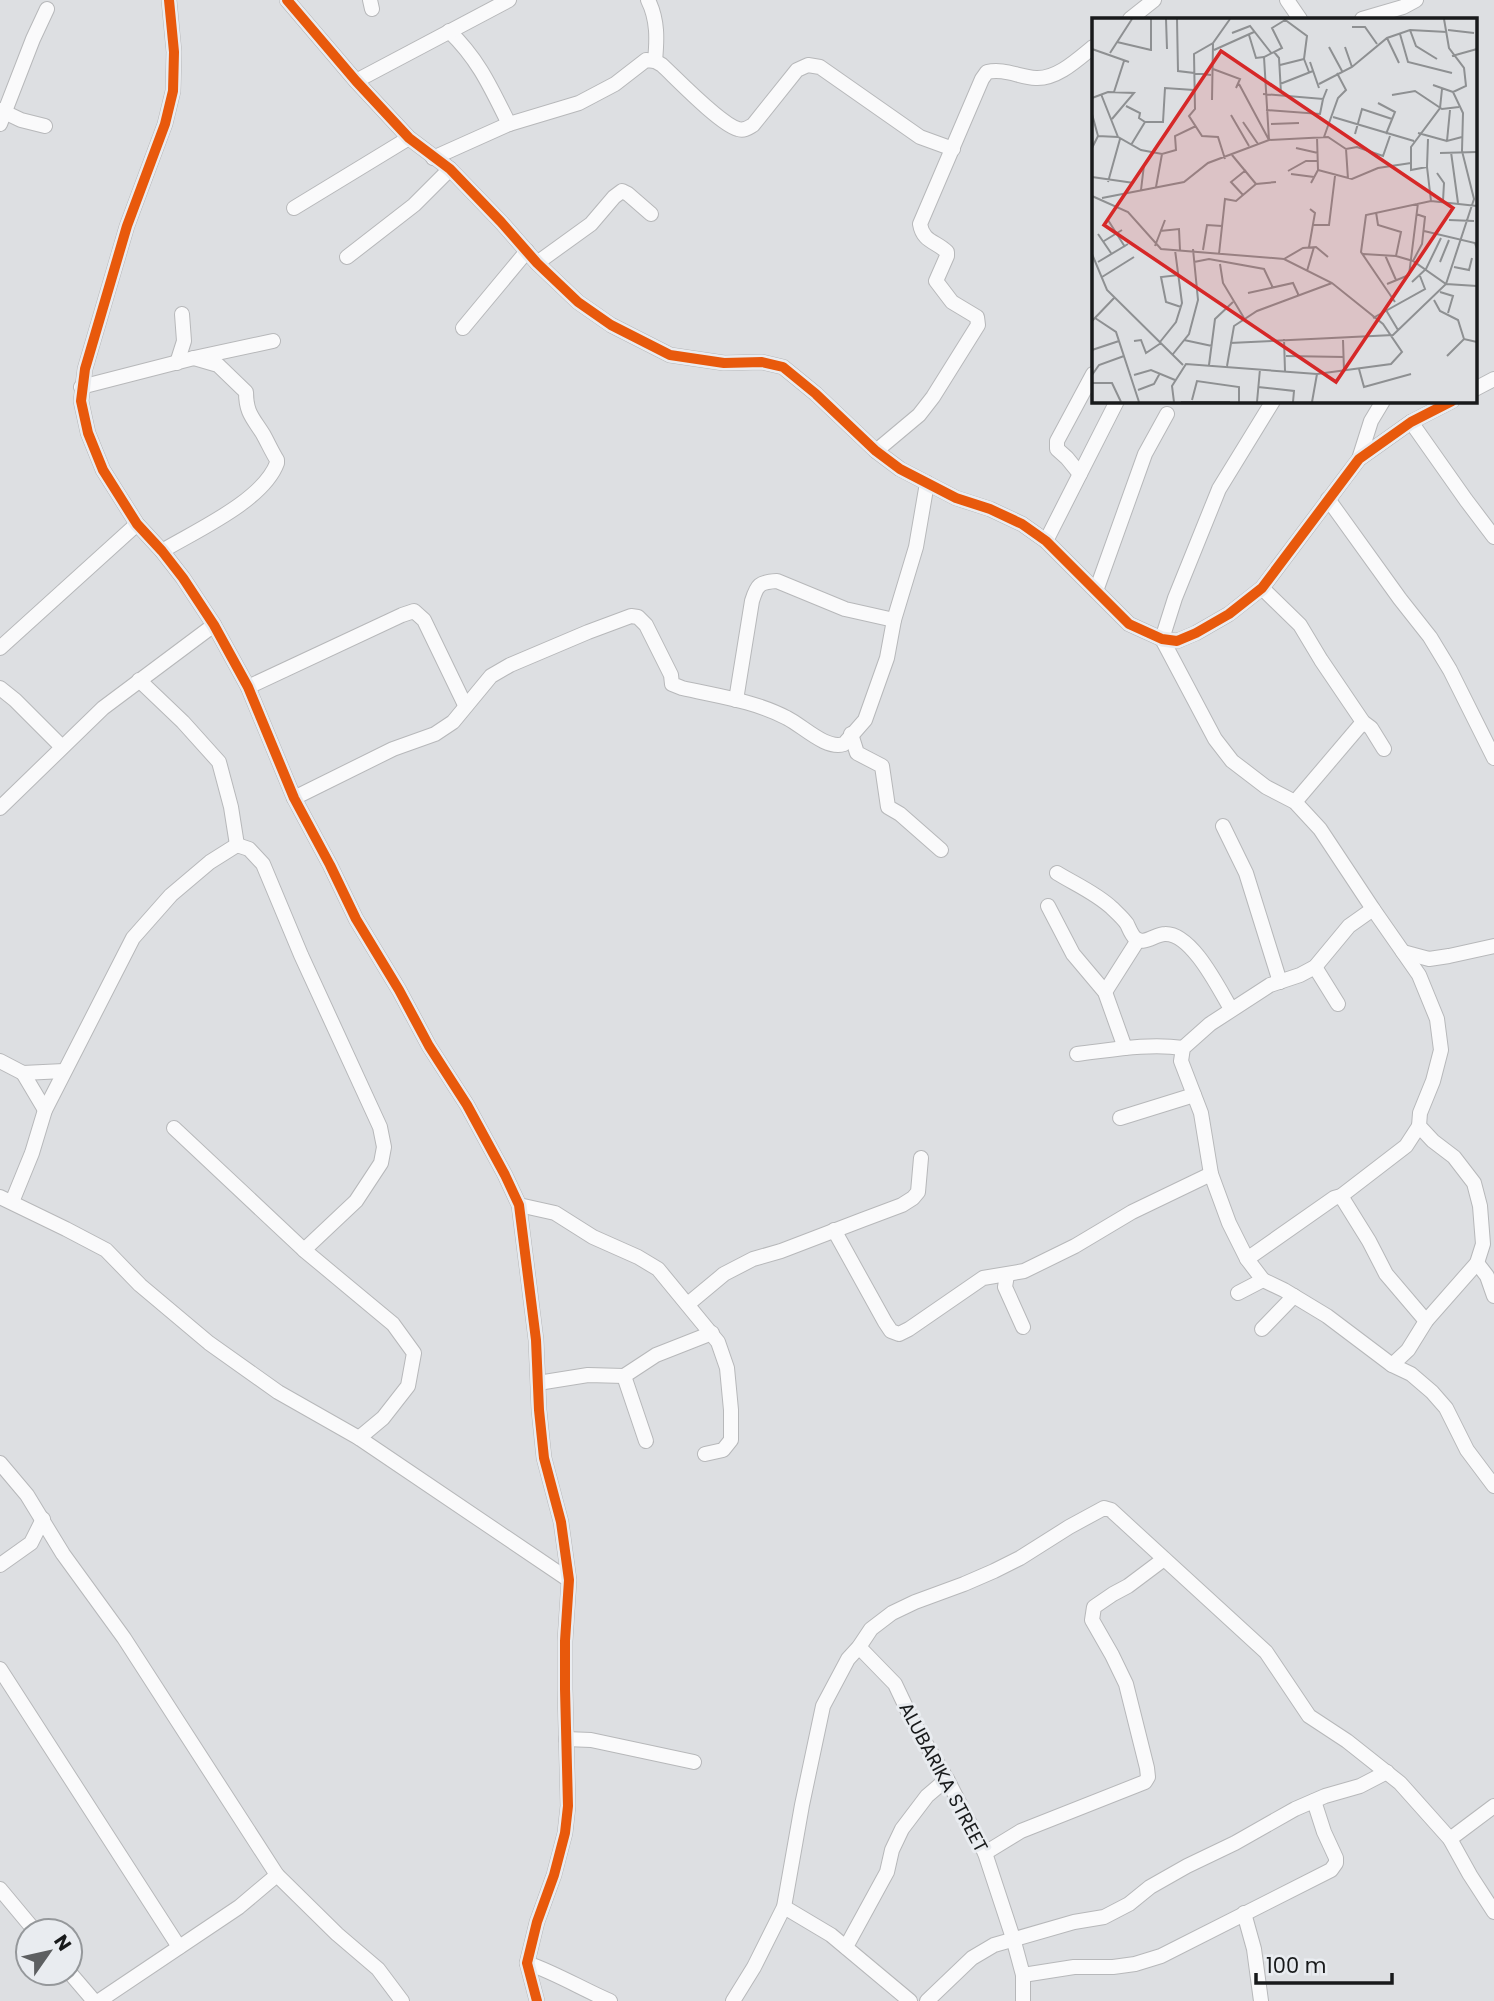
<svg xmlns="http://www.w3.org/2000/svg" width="1494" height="2001" viewBox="0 0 1494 2001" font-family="Poppins,sans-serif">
<rect width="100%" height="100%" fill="#dddfe2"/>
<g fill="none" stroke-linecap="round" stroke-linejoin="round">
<g stroke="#b7b8ba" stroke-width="16">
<g id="minor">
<path d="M169 0 174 52 173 91 165 124 127 226 85 369 81 401 88 433 103 470 137 524 162 551 183 578 214 625 248 687 294 798 330 865 356 919 399 990 429 1046 467 1105 505 1175 519 1205 536 1340 539 1410 544 1458 561 1522 569 1580 565 1641V1689L568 1806 565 1833 554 1875 537 1922 527 1963 537 2001"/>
<path d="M287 0 356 81 409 138 450 169 501 222 537 263 578 302 611 325 670 355 724 363 762 362 783 367 816 394 876 451 900 469 956 498 990 509 1022 524 1046 541 1129 624 1162 639 1177 641 1196 633 1229 614 1262 588 1359 459 1411 422 1452 401"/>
<path d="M370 0 372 9"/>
<path d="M648 0C658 20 657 40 655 61"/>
<path d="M1287 0 1300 19"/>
<path d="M1130 19 1154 0"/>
<path d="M1362 19 1403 7 1416 0"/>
<path d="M449 31C479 60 491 88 509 124"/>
<path d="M356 81 509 0"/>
<path d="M0 110 21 120 45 126"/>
<path d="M0 124 33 39 47 9"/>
<path d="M433 158 509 124 579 103 615 84 646 60 655 61 662 65C677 79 720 124 738 129 744 131 748 128 753 125L797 70 808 65 820 67 920 137 953 149"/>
<path d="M294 208 409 138"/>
<path d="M347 257 414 205 450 169"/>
<path d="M537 263 591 224 614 197 622 191 628 194 651 214"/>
<path d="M463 328 527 251"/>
<path d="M177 363 184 341 182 314"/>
<path d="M81 387 194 358 273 341"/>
<path d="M1475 389 1494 379"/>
<path d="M1273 401 1219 489 1175 598 1162 639 1215 739 1232 761 1266 787 1295 802 1320 829 1373 909 1419 975 1437 1019 1441 1050 1433 1081 1420 1113 1419 1126 1433 1141 1454 1157 1474 1183 1480 1206 1483 1244 1477 1263 1426 1321 1408 1350 1392 1365"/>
<path d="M1411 422 1466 500 1494 537"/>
<path d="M876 451 919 415 933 397 978 325 977 317 952 302 936 281 947 256V252C936 241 923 242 920 224L982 79 987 72C1004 68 1019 77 1036 78 1057 79 1077 60 1093 47"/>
<path d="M1359 459 1371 421 1383 401"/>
<path d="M1080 474 1067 458 1057 449V441L1093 374"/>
<path d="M1328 499 1400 599 1430 637 1450 670 1494 758"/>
<path d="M1046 541 1117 401"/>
<path d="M162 551C195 531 263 501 277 463V460C272 452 268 443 263 434 253 418 246 413 246 392L218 365 194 358"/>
<path d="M1262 588 1300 625 1321 660 1363 722 1371 728 1384 749"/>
<path d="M1096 591 1145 454 1167 414"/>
<path d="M0 648 137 524"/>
<path d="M139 680 183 722 219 762 231 807 237 845"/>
<path d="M248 687 402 615 414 611 424 620 465 705"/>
<path d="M0 688 15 700 62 747"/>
<path d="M736 700 752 601C757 585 759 582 777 581L845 609 894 620"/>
<path d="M851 734 857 753 882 766 888 807 900 814 941 850"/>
<path d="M294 798 393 749 435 734 453 722 491 676 510 665 588 632 631 616 638 617 646 625 671 675 672 684 682 688C717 696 755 701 787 718 803 726 826 750 844 744L865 720 887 658 894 620 916 547 927 483"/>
<path d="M1295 802 1363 722"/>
<path d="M0 808 103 708 214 625"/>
<path d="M1223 826 1246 873 1280 982"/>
<path d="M1057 873C1075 884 1096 893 1112 908 1117 913 1123 918 1127 924 1129 928 1131 934 1135 938 1144 946 1155 934 1165 934 1192 933 1219 989 1231 1009"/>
<path d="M1048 906 1073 954 1105 992 1125 1048"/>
<path d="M1373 909 1349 926 1315 967 1300 975 1270 985 1210 1024 1183 1048 1181 1061 1201 1113 1211 1174 1229 1223 1247 1259 1263 1280 1284 1290 1327 1316 1392 1365 1411 1374 1432 1392 1446 1408 1467 1450 1494 1486"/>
<path d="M1403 952 1429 959 1449 956 1494 946"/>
<path d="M1315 967 1338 1004"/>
<path d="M1105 992 1138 940"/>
<path d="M1077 1054C1112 1050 1148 1043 1183 1048"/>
<path d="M0 1061 23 1073 64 1071"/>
<path d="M23 1073 45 1110"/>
<path d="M1120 1118 1194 1095"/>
<path d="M174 1128 304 1250 393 1324 414 1353 408 1386 383 1418 359 1438"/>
<path d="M1341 1196 1369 1241 1386 1274 1426 1321"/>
<path d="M0 1197 66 1229 106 1250 140 1285 209 1343 278 1392 359 1438 569 1580"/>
<path d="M12 1202 32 1153 45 1110 133 938 171 895 210 862 237 845 249 849 263 864 301 955 380 1127 384 1147 381 1163 356 1201 304 1250"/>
<path d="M519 1205 555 1213 593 1237 638 1257 658 1269 718 1342 727 1368 731 1410V1440L723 1450 705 1454"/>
<path d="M834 1230 885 1322 891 1331 899 1334 909 1329 983 1278 1024 1271 1075 1246 1132 1212 1211 1174"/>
<path d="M1247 1259 1334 1198 1341 1196 1406 1146 1419 1126"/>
<path d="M1477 1263 1487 1276 1494 1296"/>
<path d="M1007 1275 1005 1287 1023 1327"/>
<path d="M1238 1293 1263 1280"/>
<path d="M688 1304 724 1274 753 1259 781 1251 862 1220 902 1205 913 1198 918 1192 921 1158"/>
<path d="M1262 1329 1294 1296"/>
<path d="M624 1376 646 1441"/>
<path d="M538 1383 588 1375 624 1376 656 1355 712 1333"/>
<path d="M0 1463 27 1495 63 1554 124 1638 277 1875 337 1934 378 1969 402 2001"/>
<path d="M0 1565 31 1543 43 1519"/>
<path d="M859 1647 895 1684 913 1722 948 1781 985 1853 1013 1938 1023 1975V2001"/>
<path d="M0 1669 179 1947"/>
<path d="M566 1739 591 1740 694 1762"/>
<path d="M1450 1839 1494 1806"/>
<path d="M985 1853 1021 1831 1145 1782 1148 1777 1147 1768 1126 1684 1112 1655 1092 1620 1094 1607 1113 1594 1128 1586 1164 1559"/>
<path d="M0 1889 35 1931"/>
<path d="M784 1907 831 1935 910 2001"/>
<path d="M1244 1913 1254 1949 1261 2001"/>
<path d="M846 1947 887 1872 892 1850 902 1829 927 1796 947 1779"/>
<path d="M527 1963C556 1973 582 1989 610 2001"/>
<path d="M70 1973 94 2001"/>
<path d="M1023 1975 1074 1967H1113L1135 1964 1161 1956 1331 1870 1336 1863V1858L1324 1832 1314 1801"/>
<path d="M99 2001 239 1907 277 1875"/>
<path d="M733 2001 754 1967 784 1907 802 1805 823 1706 848 1659 859 1647 871 1629 892 1613 915 1602 964 1584 994 1571 1020 1558 1069 1527 1104 1508 1111 1510 1266 1652 1309 1716 1347 1741 1400 1783 1450 1839 1470 1875 1494 1912"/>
<path d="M927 2001 972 1958 994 1945 1074 1922 1104 1917 1129 1904 1150 1887 1187 1866 1235 1843 1295 1809 1325 1796 1360 1786 1387 1772"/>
</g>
</g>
<use href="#minor" stroke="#fafafb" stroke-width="14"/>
<g stroke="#e9ecf0" stroke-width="15">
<g id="cycleway">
<path d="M169 0 174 52 173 91 165 124 127 226 85 369 81 401 88 433 103 470 137 524 162 551 183 578 214 625 248 687 294 798 330 865 356 919 399 990 429 1046 467 1105 505 1175 519 1205 536 1340 539 1410 544 1458 561 1522 569 1580 565 1641V1689L568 1806 565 1833 554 1875 537 1922 527 1963 537 2001"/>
<path d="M287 0 356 81 409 138 450 169 501 222 537 263 578 302 611 325 670 355 724 363 762 362 783 367 816 394 876 451 900 469 956 498 990 509 1022 524 1046 541 1129 624 1162 639 1177 641 1196 633 1229 614 1262 588 1359 459 1411 422 1452 401"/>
</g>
</g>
<use href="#cycleway" stroke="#e8590c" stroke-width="10"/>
</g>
<g text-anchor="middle" stroke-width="6" stroke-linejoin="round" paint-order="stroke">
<g font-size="19" fill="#181a1b" stroke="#e9ecf0">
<text transform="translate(944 1777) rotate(62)" y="7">ALUBARIKA STREET</text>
</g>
</g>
<g transform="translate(1092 18)">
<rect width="385" height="385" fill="#dddfe2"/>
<path fill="none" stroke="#8e9092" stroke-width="2" d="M59 1V33M74 1 75 31M85 1 86 53 119 57M192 1 215 18 212 41 217 54M260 9H273L285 26M318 12 324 28 345 41M356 12 382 15M140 15 158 8 180 36M308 16 316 44 360 55M157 17 164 40 172 39M295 20 307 45M25 24 59 32M237 29 250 53M253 29 260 49M0 31 37 44M122 32 162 14M182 34 187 40 189 75M18 35 40 1M360 38 385 31M218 44 227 70M188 47 212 41M121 51 148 61 144 70M147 66 177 122M188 66 221 53M227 66 260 49 295 20 318 12 355 14M341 67 361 74M22 74 32 43M9 76 26 119M171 76 231 81 235 71M300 77 323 73 350 91 367 89M0 80 16 74 42 75 20 101M120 82 121 25M286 85 303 94 294 116M34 88 48 95 47 100 53 104M174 92 228 96 231 81M358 92 355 123 370 119M0 96 6 118M139 97 157 128M241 99 322 123M151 104 166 126M179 106 207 105M326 115 355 123M263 116 270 91 300 101M232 119 246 80 254 72 245 55M177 122 172 39 190 30 180 10 193 2M39 127 53 104H71L73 70 102 72M0 130 6 118 26 119 49 132 70 136 84 132 83 118 104 108M204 130 226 135M254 131 256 161M359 134 366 185M348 135 385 134M140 137 164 166M133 141 126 119 110 118 97 98 103 91 102 36 121 25 138 1M335 149 336 121M226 152 260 161 286 150 319 145M196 153 214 143H225M345 155 352 165 351 183M199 156 222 159M0 159 42 165M16 164 28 121M219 165 226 152 225 119M64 169 70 136M49 172 52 147M151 177 139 164 154 152M0 178 36 194 69 231 192 241 240 265 291 306 310 334 299 346 225 356 94 346 80 368 82 384M10 180 92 164 116 145 177 122 236 119 254 131 265 129 291 138 298 118M339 183 335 149 319 152V129L348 90 350 71M284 194 286 207 309 214 304 238M16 202 33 229M357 202 382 203M220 207H237L243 158M68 213 87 211 88 232M332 213 383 225 385 231M6 216 19 235M12 223 30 212M63 228 73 202M217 229 223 195 218 191M111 232 115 207 130 208M0 236 15 272 91 347M127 236 133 181 144 183 164 166 184 164M271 236 304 238 321 243 354 266 385 268M293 237 304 262M192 241 211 230 224 229 236 239M321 243 330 226 333 199 324 196M6 244 36 226M102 244 117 241 172 251 181 270M348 244 357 222M128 246 131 265 152 300M362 249 377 252 380 240M215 253 222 229M87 257 69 259 74 284 89 289M10 259 42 239M320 264 334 251 349 220M295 266 317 257 326 185M348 274 361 278 356 295M156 275 201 265 207 278M342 282 348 293 366 302 372 321M303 284 269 234 274 197 339 183 385 188M294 292 306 312M3 300 24 314 47 384M281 300 333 271 328 258M0 303 23 279M192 321 193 353M92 322 120 328M251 322 252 353M42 323 49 322 54 335 69 325M68 324 84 304 90 285 83 232M138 325 301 317 354 266 382 181 370 133 371 95 361 74 374 68 372 50 357 30 352 1M0 332 27 323M81 336 97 316 106 282 101 231M194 338 252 339M355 338 372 321 385 324M117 347 123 301 141 284M135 348 142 308 165 293 240 265M267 351 272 369 319 356M0 357 7 347 32 338M42 357 59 352 83 362M0 365H20L29 384M166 369 202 373 201 384M46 372 62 366 68 355M100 382 105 363 147 369V384M89 384H138M165 384 168 351M220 384 225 356"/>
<path fill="#d62828" fill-opacity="0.15" stroke="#d62828" stroke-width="3.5" d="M129 33 361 190 244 364 12 207Z"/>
<rect width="385" height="385" fill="none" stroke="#181a1b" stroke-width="3.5"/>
</g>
<g transform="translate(49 1952) rotate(56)"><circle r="33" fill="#e9ecf0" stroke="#95989b" stroke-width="2"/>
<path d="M0-5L12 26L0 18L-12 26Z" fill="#5d5f61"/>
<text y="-10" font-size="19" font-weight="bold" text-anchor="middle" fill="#181a1b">N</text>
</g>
<path d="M1256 1973v10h136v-10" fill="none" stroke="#181a1b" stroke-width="3.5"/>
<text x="1266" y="1973" font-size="21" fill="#181a1b" stroke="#e9ecf0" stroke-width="5" paint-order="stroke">100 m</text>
</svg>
